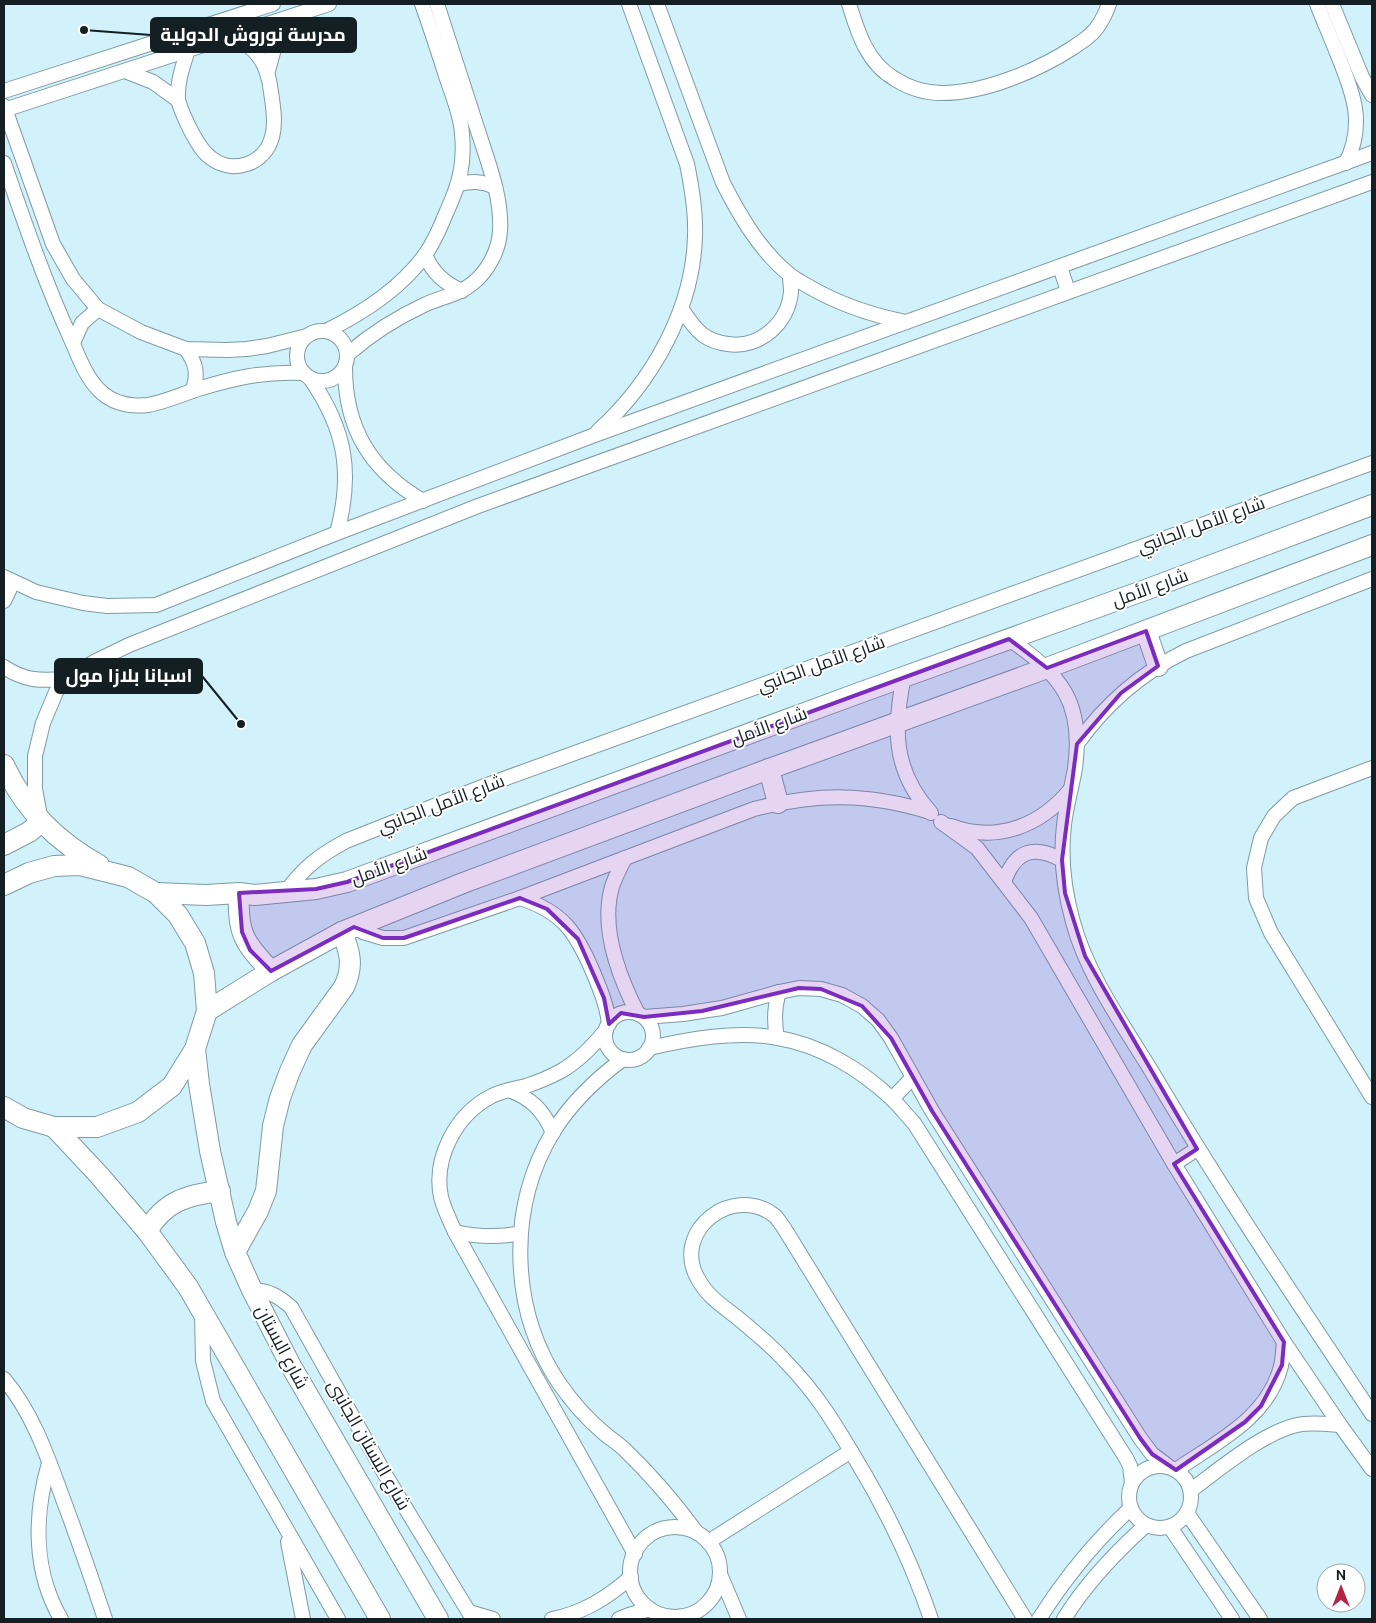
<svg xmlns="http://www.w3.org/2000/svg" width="1376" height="1623" viewBox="0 0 1376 1623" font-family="Ubuntu,Cairo,sans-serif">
<rect width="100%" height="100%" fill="#d2f2fb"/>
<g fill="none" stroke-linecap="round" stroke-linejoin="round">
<g stroke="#7d9ba3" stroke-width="16">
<g id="street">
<path d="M657 4 723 183C740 216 760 251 790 275 795 279 801 282 806 285 838 304 871 315 906 322"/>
<path d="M849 4C858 33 867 63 895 79 909 88 926 93 942 93 985 93 1039 70 1074 47 1079 43 1085 40 1089 36 1099 28 1105 15 1109 4"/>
<path d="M1317 4C1324 22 1332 40 1339 58 1354 95 1365 125 1346 163"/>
<path d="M1332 4 1362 77 1372 95"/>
<path d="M188 50C183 65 177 83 178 99 180 109 186 121 191 131 196 140 202 152 211 158 233 175 265 164 272 137 276 123 273 106 271 92 268 64 257 47 231 36"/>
<path d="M125 71 153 82 178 100"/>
<path d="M268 71 274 49 289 17"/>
<path d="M4 91 273 4"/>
<path d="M4 106 53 244 73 279 98 309 141 332 186 349 227 350 247 349 267 346 307 336"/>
<path d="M4 110 329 4"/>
<path d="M4 163C24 221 44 280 70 337 78 355 85 376 99 390 112 403 130 407 148 405 165 402 180 395 195 390 233 378 264 371 304 373"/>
<path d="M459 184C472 181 482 181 495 187"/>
<path d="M425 255C433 273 444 283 462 291"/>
<path d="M1060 267 1068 291"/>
<path d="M681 308C687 317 694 328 703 335 710 340 719 343 728 344 759 349 789 323 791 291 791 286 790 281 790 276"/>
<circle cx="322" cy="356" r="25"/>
<path d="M326 331C363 313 400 289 425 255 434 242 441 226 447 211 459 185 465 164 462 134 461 115 453 97 447 79 439 54 431 29 422 4"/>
<path d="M73 343 82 323 98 309"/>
<path d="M186 349C196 363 199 375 192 391"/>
<path d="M348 354C371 334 396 318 424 305 441 297 459 295 473 283 488 271 499 250 500 231 502 198 489 165 479 134 465 91 451 47 437 4"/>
<path d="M345 367C345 428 370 470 423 501"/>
<path d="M310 378C346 430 353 473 337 533"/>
<path d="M598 431C652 382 693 310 695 236 696 211 692 188 687 164L629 4"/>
<path d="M4 577 36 592 83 603 107 606 156 605 337 533 592 436 1372 153"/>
<path d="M4 601 13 582"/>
<path d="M1009 639C1061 675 1084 702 1075 768 1072 787 1066 806 1064 825 1060 858 1064 890 1073 922 1087 975 1124 1026 1152 1072 1221 1189 1297 1301 1372 1414"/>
<path d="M4 667C25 681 40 681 65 679"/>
<path d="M904 676C893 729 893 771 931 813"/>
<path d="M1077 744C1106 703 1141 673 1186 651L1372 579"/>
<path d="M1372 768 1293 798 1274 816 1261 838 1254 868 1256 898 1271 933 1372 1097"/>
<path d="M40 816 35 789V756L43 723 56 692 65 679 96 661 129 645 478 506 1372 182"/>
<path d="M941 822 977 848 1031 918 1174 1164 1284 1342 1340 1425 1372 1469"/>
<path d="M951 826C997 843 1040 826 1070 790"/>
<path d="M625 858C620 868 615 877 612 887 600 928 619 977 638 1014"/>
<path d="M1004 882C1015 851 1033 844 1062 860"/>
<path d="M286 892C303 868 320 855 346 841L487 785 1372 463"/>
<path d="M520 898C563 912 576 932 593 972 600 989 607 1005 609 1024"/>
<path d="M354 927 363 932 383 938H404L520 898 754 809C818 793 867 793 930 812"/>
<circle cx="629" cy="1036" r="24"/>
<path d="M644 1017 683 1014 722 1008 779 992 799 988 821 989 842 995 862 1006 878 1020 891 1038 932 1111 1140 1438 1152 1454 1168 1466"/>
<path d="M606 1030C593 1046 579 1061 561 1071 550 1077 538 1082 526 1086 514 1089 501 1091 490 1097 456 1115 433 1158 441 1197 444 1209 450 1221 455 1232L635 1554"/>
<path d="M777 1038C774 1022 774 1008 779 992"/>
<path d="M649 1048C689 1039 737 1030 778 1038 820 1045 860 1069 891 1098 899 1105 906 1115 914 1123L1126 1458 1130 1466 1132 1483"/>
<path d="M623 1059C596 1079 571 1103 553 1132 507 1208 510 1310 559 1383 572 1402 587 1419 605 1434 611 1439 619 1444 625 1450 652 1476 675 1503 697 1533"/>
<path d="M509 1090C531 1098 544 1111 553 1133"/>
<path d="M892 1099 912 1078"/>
<path d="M1174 1164 1197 1149"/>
<path d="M455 1232C478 1237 498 1238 521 1233"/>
<path d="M252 1290C270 1291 278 1296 291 1307L386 1476 473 1619"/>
<path d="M202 1313 203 1361 213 1401 338 1619"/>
<path d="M4 1379C33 1413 48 1458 63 1499 78 1539 92 1579 105 1619"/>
<path d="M49 1463C34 1515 33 1571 61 1619"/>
<circle cx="1160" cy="1497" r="31"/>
<path d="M1176 1470C1217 1442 1268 1418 1281 1366 1283 1358 1283 1350 1284 1342"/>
<path d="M1191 1490C1220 1469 1262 1433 1297 1425 1311 1422 1326 1424 1340 1425"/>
<path d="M1187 1513 1260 1619"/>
<path d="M1170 1527 1232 1619"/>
<circle cx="675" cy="1572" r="45"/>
<path d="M288 1542 303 1619"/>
<path d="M708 1542 851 1451"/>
<path d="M720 1574 739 1619"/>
<path d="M469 1612 493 1619"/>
<path d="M552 1619C583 1613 607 1598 631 1577"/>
<path d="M619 1619 629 1615 650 1609"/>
<path d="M931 1619C912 1563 886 1509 855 1458 834 1422 816 1393 787 1363 773 1347 756 1333 739 1319 723 1306 707 1297 697 1277 672 1230 734 1183 775 1216 778 1219 781 1224 784 1228L1025 1619"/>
<path d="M1039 1619C1065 1578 1095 1541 1131 1508"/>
<path d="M1064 1619C1086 1583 1115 1553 1146 1525"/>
</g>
</g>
<g stroke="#7d9ba3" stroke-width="22">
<g id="secondary">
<path d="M1146 631 1158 666"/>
<path d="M4 765C25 810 56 841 99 865"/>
<path d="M769 769 778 803"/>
<path d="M4 845 29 832 41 822"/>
<path d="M4 885 29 873 54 866 80 865 128 877 156 893 178 915 195 943 204 973 207 1011 195 1049 172 1086 138 1112 97 1127H54L23 1118 4 1107"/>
<path d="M156 893 206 895 239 893 255 895 316 889 347 882 859 693 1148 589 1372 505"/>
<path d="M239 893C237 933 244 943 271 971"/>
<path d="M207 1011 271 971 342 932 463 883 769 769 1047 668 1372 545"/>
<path d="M195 1049 199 1084 210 1151 226 1222 235 1252 252 1290 291 1366 438 1619"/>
<path d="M54 1127 99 1175 147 1231 188 1287 380 1619"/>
<path d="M147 1231C165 1201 187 1195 220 1191"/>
<path d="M235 1252 258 1211 266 1191 273 1126 280 1098 290 1071 302 1045 344 987C354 966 350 952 342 932"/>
</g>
</g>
<use href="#street" stroke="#fff" stroke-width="14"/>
<use href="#secondary" stroke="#fff" stroke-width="20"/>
</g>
<path fill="#7b2cbf" fill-opacity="0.2" stroke="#7b2cbf" stroke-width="4" stroke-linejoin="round" d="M1146 631 1158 666 1121 693 1077 744 1062 860 1065 893 1085 956 1197 1149 1174 1164 1284 1342 1282 1365 1261 1406 1245 1422 1176 1470 1152 1454 1140 1438 932 1111 891 1038 862 1006 821 989 799 988 702 1011 644 1017 621 1013 609 1024 604 998 578 939 547 909 520 898 404 938H383L354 927 271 971 250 950 242 932 239 893 316 889 347 882 1009 639 1047 668Z"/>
<g text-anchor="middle" stroke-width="4" stroke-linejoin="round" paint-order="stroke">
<g font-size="18" fill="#131f22" stroke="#fff">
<text transform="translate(1201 525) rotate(-20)" y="6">شارع الأمل الجانبي</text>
<text transform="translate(1150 588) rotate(-20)" y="6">شارع الأمل</text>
<text transform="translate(821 664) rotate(-20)" y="6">شارع الأمل الجانبي</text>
<text transform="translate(769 726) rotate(-20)" y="6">شارع الأمل</text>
<text transform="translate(441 804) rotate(-21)" y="6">شارع الأمل الجانبي</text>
<text transform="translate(389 866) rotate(-20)" y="6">شارع الأمل</text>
<text transform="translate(282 1347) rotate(62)" y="6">شارع البستان</text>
<text transform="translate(369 1445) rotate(60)" y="6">شارع البستان الجانبى</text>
</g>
</g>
<path fill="none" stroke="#131f22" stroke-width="2" d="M84 30L151 35M241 724L202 676"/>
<g fill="#131f22" stroke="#fff" stroke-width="2">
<circle cx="84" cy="30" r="5"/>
<circle cx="241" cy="724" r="5"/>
</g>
<g fill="#131f22" stroke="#131f22" stroke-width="2">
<rect x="151" y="18" width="205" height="34" rx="5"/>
<rect x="55" y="659" width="147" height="34" rx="5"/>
</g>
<g font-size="19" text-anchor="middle" font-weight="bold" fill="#fff">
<text x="253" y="41">مدرسة نوروش الدولية</text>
<text x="129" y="682">اسبانا بلازا مول</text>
</g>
<rect width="1376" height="1623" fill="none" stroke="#131f22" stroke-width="10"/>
<g transform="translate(1341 1588)"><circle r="24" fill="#ffffff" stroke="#a1a5a7"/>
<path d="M0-4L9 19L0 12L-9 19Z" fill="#b52447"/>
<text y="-8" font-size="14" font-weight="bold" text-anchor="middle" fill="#131f22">N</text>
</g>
</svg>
